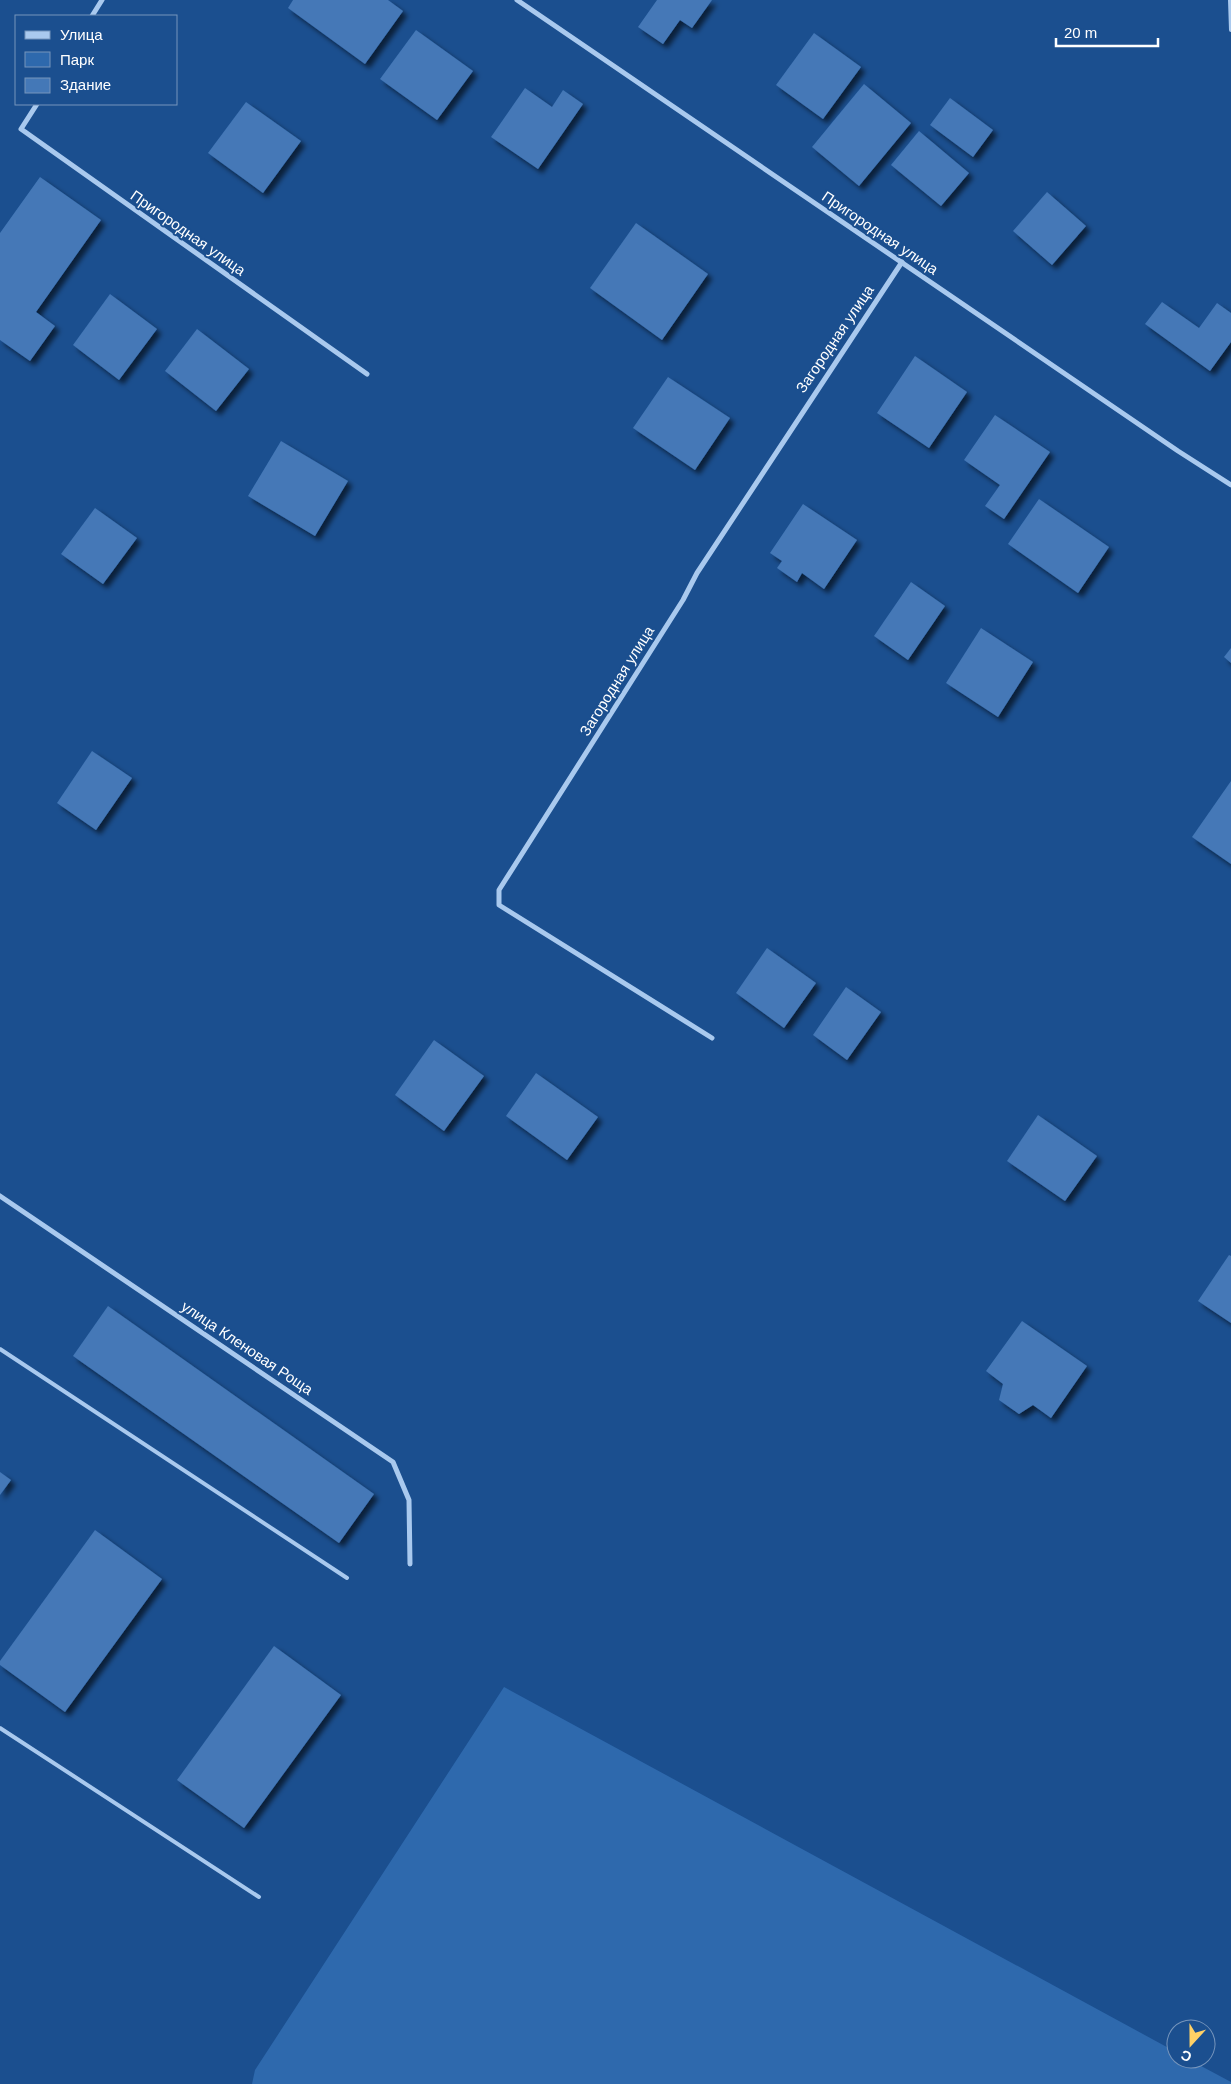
<svg xmlns="http://www.w3.org/2000/svg" width="1231" height="2084" viewBox="0 0 1231 2084" font-family="Helvetica,sans-serif">
<defs>
<filter id="shadow"><feDropShadow dx="4.5" dy="4.5" stdDeviation="2.5" flood-color="#0009"/></filter>
</defs>
<rect width="100%" height="100%" fill="#1b4f8f"/>
<path fill="#2e69ad" d="M504 1687 1176 2052V2059H1188L1231 2082V2084H252L255 2070Z"/>
<g fill="#4478b7" filter="url(#shadow)">
<path d="M293 0H388L403 11 365 64 288 8Z"/>
<path d="M657 0H712L692 28 680 20 663 44 638 27Z"/>
<path d="M416 30 473 71 437 120 380 79Z"/>
<path d="M814 33 861 67 823 119 776 85Z"/>
<path d="M864 84 911 123 859 186 812 147Z"/>
<path d="M525 88 552 107 563 90 583 104 538 169 491 137Z"/>
<path d="M950 98 993 130 973 157 930 125Z"/>
<path d="M246 102 301 141 263 193 208 153Z"/>
<path d="M919 131 969 173 941 206 891 165Z"/>
<path d="M40 177 101 220 36 312 55 326 30 361 0 340V233Z"/>
<path d="M1047 192 1086 226 1052 265 1013 231Z"/>
<path d="M636 223 708 274 662 340 590 288Z"/>
<path d="M110 294 157 329 119 380 73 345Z"/>
<path d="M1162 302 1199 328 1217 303 1231 313V342L1210 371 1145 324Z"/>
<path d="M197 329 249 369 216 411 165 371Z"/>
<path d="M915 356 967 392 929 448 877 413Z"/>
<path d="M668 377 730 418 695 470 633 428Z"/>
<path d="M995 415 1050 452 1004 519 985 506 1000 485 964 460Z"/>
<path d="M281 441 348 481 315 536 248 496Z"/>
<path d="M1039 499 1109 547 1078 593 1008 544Z"/>
<path d="M803 504 857 540 824 589 802 573 797 582 777 568 782 561 770 553Z"/>
<path d="M95 508 137 538 103 584 61 554Z"/>
<path d="M911 582 945 606 908 660 874 636Z"/>
<path d="M981 628 1033 662 998 717 946 683Z"/>
<path d="M1231 648V663L1224 657Z"/>
<path d="M92 751 132 778 96 830 57 803Z"/>
<path d="M1231 781V864L1192 837Z"/>
<path d="M767 948 816 983 784 1028 736 993Z"/>
<path d="M846 987 881 1012 847 1060 813 1035Z"/>
<path d="M434 1040 484 1076 444 1131 395 1095Z"/>
<path d="M536 1073 598 1117 567 1160 506 1116Z"/>
<path d="M1038 1115 1097 1156 1065 1201 1007 1161Z"/>
<path d="M1229 1255 1231 1256V1323L1198 1301Z"/>
<path d="M108 1306 374 1494 339 1543 73 1356Z"/>
<path d="M1022 1321 1087 1366 1051 1418 1033 1405 1019 1414 999 1400 1003 1384 986 1371Z"/>
<path d="M0 1472 11 1480 0 1495Z"/>
<path d="M95 1530 162 1579 65 1712 0 1665V1661Z"/>
<path d="M274 1646 341 1695 244 1828 177 1780Z"/>
</g>
<g fill="none" stroke-linecap="round" stroke-linejoin="round">
<g stroke="#a9c9ee" stroke-width="4">
<path d="M1230 0 1231 30"/>
<path d="M0 1349 347 1578"/>
<path d="M0 1728 259 1897"/>
</g>
<g stroke="#a9c9ee" stroke-width="5">
<path d="M517 0 1178 451 1231 485"/>
<path d="M92 16 102 0"/>
<path d="M37 104 21 129 367 374"/>
<path d="M712 1038 499 905V890L683 600 697 573 902 262"/>
<path d="M0 1196 393 1462 409 1500 410 1564"/>
</g>
</g>
<g text-anchor="middle" stroke-width="4" stroke-linejoin="round" paint-order="stroke">
<g font-size="15" fill="#fff" stroke="#1b4f8f">
<text transform="translate(188 233) rotate(35)" y="5">Пригородная улица</text>
<text transform="translate(880 233) rotate(34)" y="5">Пригородная улица</text>
<text transform="translate(835 339) rotate(-56)" y="5">Загородная улица</text>
<text transform="translate(617 681) rotate(-58)" y="5">Загородная улица</text>
<text transform="translate(247 1348) rotate(34)" y="5">улица Кленовая Роща</text>
</g>
</g>
<rect x="15" y="15" width="162" height="90" fill="#1b4f8f" stroke="#7695bc"/>
<rect x="25" y="31" width="25" height="8" fill="#a9c9ee" stroke="#7695bc"/>
<text x="60" y="40" font-size="15" fill="#ffffff">Улица</text>
<rect x="25" y="52" width="25" height="15" fill="#2e69ad" stroke="#7695bc"/>
<text x="60" y="65" font-size="15" fill="#ffffff">Парк</text>
<rect x="25" y="78" width="25" height="15" fill="#4478b7" stroke="#7695bc"/>
<text x="60" y="90" font-size="15" fill="#ffffff">Здание</text>
<g transform="translate(1191 2044) rotate(201)"><circle r="24" fill="#1b4f8f" stroke="#7695bc"/>
<path d="M0-4L9 19L0 12L-9 19Z" fill="#ffd166"/>
<text y="-8" font-size="14" font-weight="bold" text-anchor="middle" fill="#ffffff">С</text>
</g>
<path d="M1056 38v8h102v-8" fill="none" stroke="#ffffff" stroke-width="2.5"/>
<text x="1064" y="38" font-size="15" fill="#ffffff" stroke="#1b4f8f" stroke-width="4" paint-order="stroke">20 m</text>
</svg>
